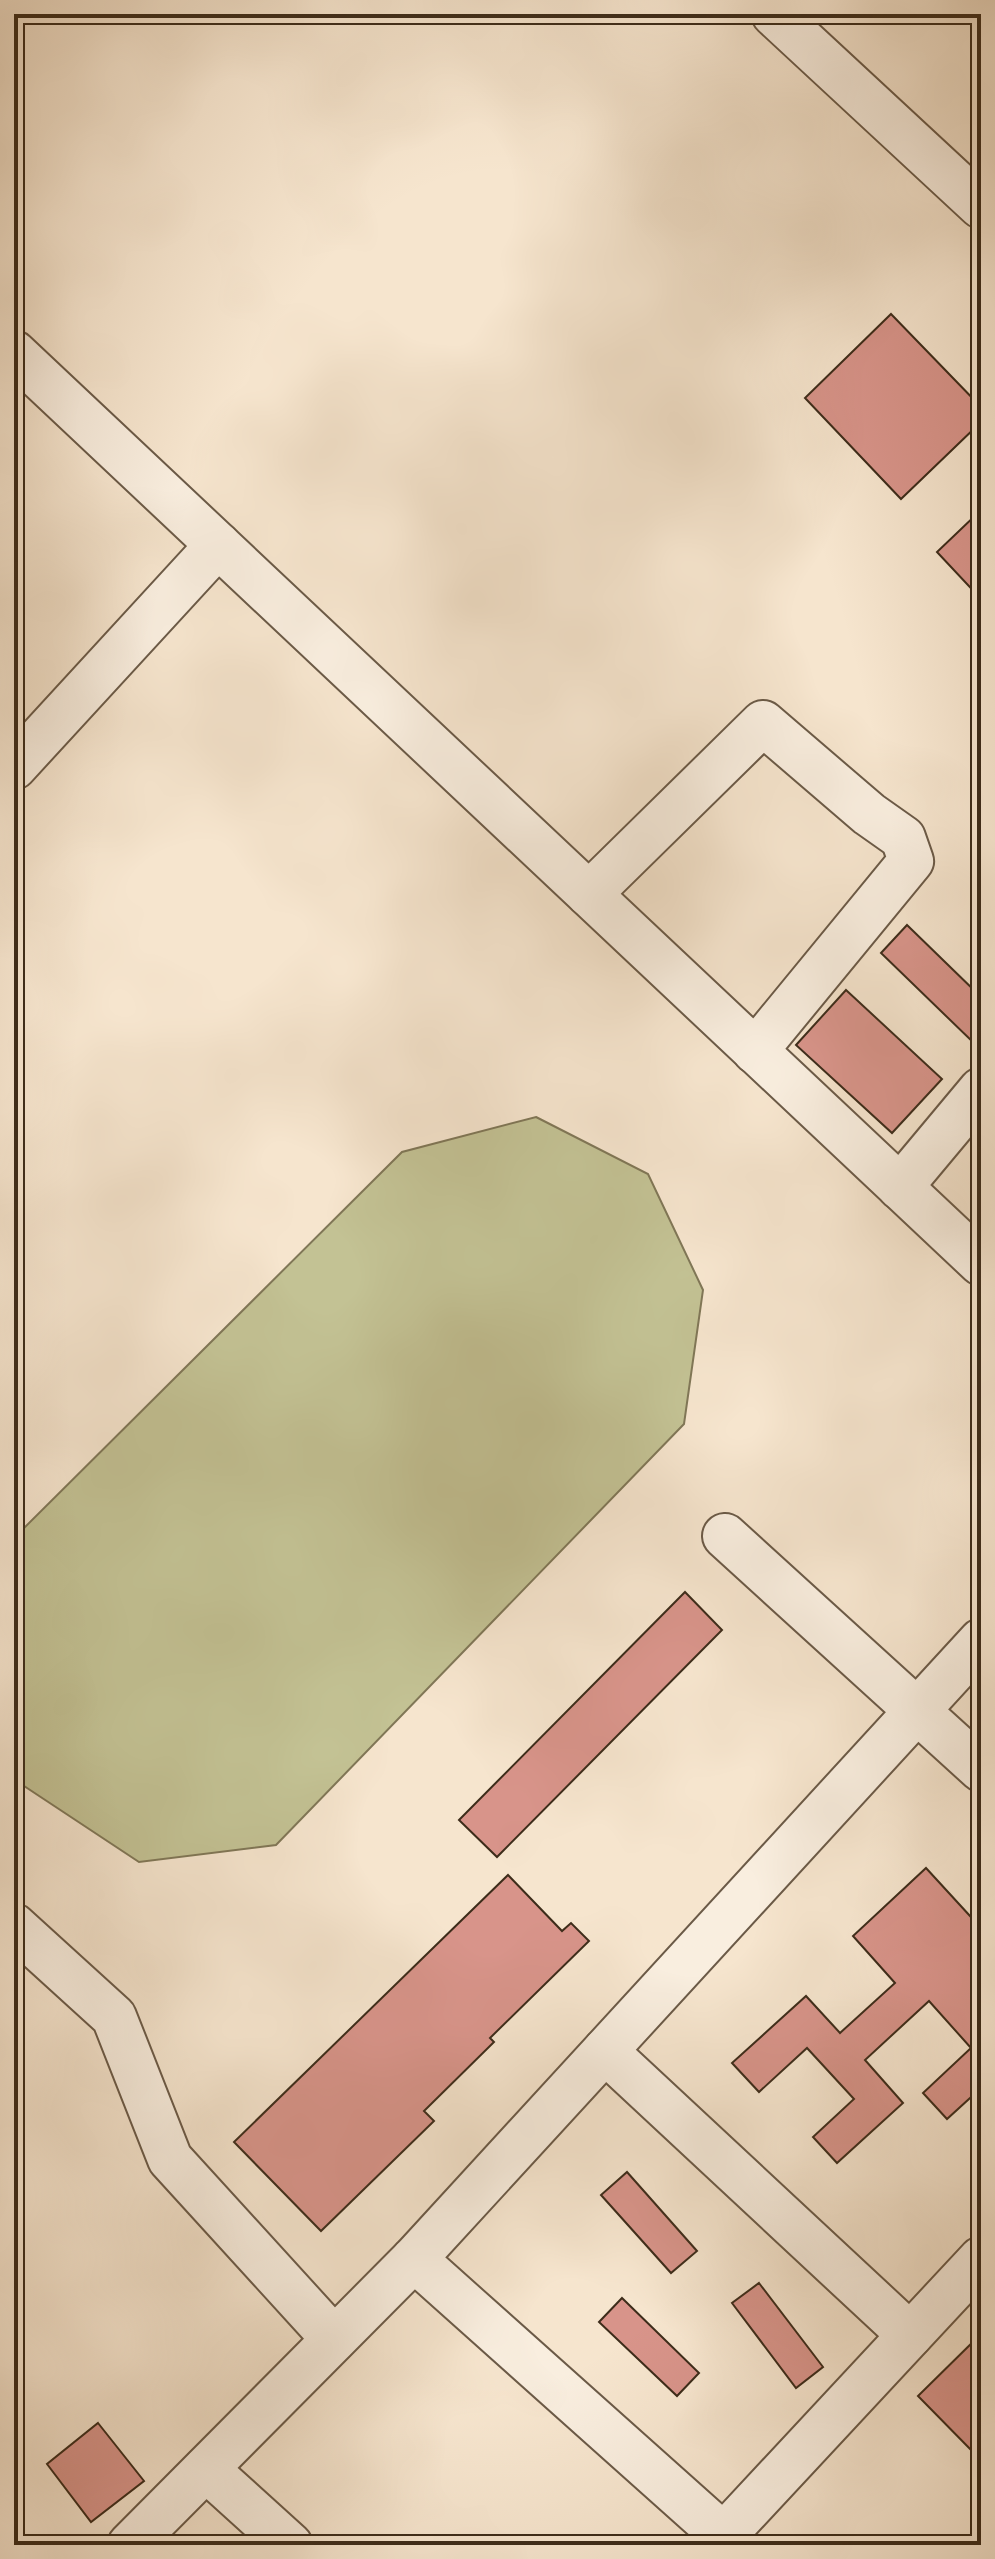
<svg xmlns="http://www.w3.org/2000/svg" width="995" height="2559" viewBox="0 0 995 2559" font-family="'EB Garamond',serif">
<rect width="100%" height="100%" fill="#f6e5ce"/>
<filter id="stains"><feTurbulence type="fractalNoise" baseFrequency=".0025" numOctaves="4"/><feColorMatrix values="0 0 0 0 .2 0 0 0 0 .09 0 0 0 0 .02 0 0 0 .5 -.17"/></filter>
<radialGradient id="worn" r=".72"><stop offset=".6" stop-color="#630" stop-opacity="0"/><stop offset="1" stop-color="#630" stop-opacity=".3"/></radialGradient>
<path fill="#c3c294" stroke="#807757" stroke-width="2" d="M536 1117 648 1174 703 1290 684 1424 276 1845 139 1862 15 1780 14 1538 402 1152Z"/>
<g fill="#d8948a" stroke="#3d2c1a" stroke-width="2">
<path d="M891 314 981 407V422L901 499 805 398Z"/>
<path d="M981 510V599L937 552Z"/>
<path d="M907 925 981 997V1041L977 1046 881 953Z"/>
<path d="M846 990 942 1079 892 1133 796 1045Z"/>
<path d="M685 1592 722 1630 497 1857 459 1820Z"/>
<path d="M926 1868 981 1928V2088L947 2119 923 2093 971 2048 929 2001 865 2060 903 2103 837 2163 813 2137 854 2099 807 2048 759 2092 732 2063 806 1996 840 2033 895 1983 853 1936Z"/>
<path d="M508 1875 562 1931 571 1923 589 1941 490 2038 494 2042 424 2111 434 2121 321 2231 234 2142Z"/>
<path d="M627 2172 697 2251 671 2273 601 2195Z"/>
<path d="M759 2283 823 2367 796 2388 732 2303Z"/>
<path d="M622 2298 699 2373 677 2396 599 2322Z"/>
<path d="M981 2334V2450L976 2455 918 2396Z"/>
<path d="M98 2423 144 2481 91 2522 47 2464Z"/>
</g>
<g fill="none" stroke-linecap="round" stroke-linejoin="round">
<g stroke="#6b5a47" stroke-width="48">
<g id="minor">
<path d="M774 14 981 206"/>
<path d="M14 353 981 1263"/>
<path d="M14 767 218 545"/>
<path d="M589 894 763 723 869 814 903 838 911 861 755 1051"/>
<path d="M900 1187 981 1090"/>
<path d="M725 1536 981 1769"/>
<path d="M14 1926 114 2017 170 2159 334 2339"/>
<path d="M605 2051 910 2335"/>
<path d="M414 2259 734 2545"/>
<path d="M206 2469 290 2545"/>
<path d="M724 2535 981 2259"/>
<path d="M130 2545 414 2259 981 1641"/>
</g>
</g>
<use href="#minor" stroke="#f9eedf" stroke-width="44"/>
</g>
<rect width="995" height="2559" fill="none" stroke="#f6e5ce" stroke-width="48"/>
<rect x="16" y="16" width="963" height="2527" fill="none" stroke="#3d2c1a" stroke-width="4"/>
<rect x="24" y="24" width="947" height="2511" fill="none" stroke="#3d2c1a" stroke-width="2"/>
<rect width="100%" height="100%" filter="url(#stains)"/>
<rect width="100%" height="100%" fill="url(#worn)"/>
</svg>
